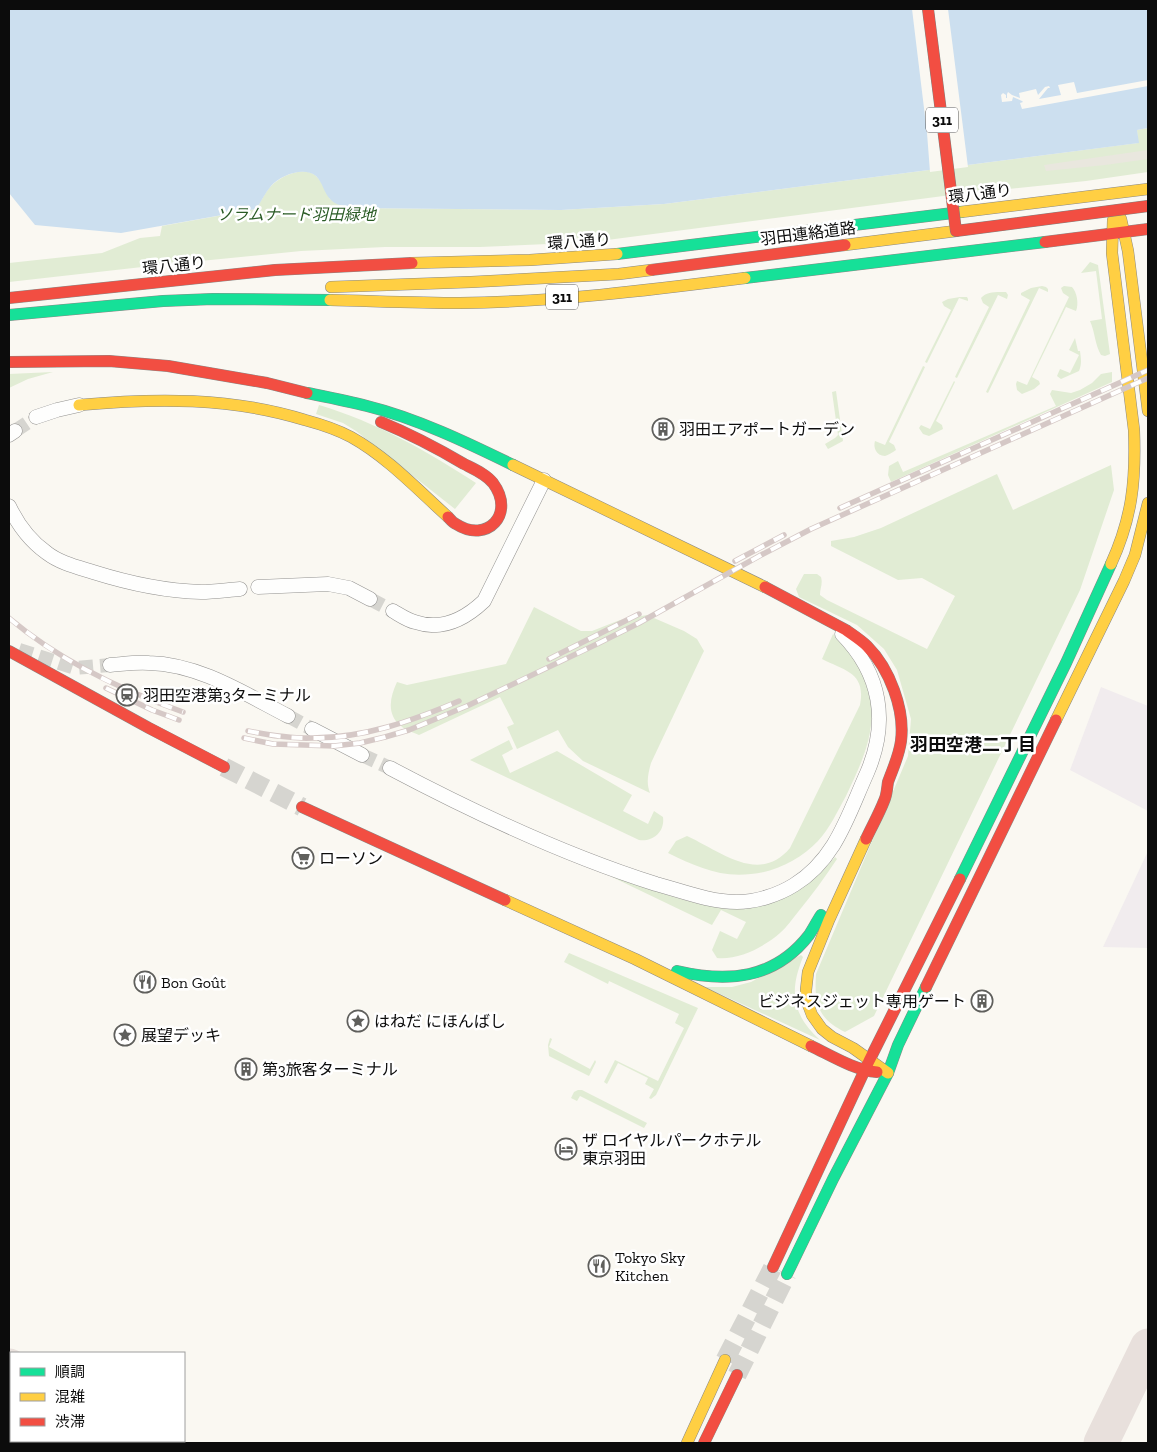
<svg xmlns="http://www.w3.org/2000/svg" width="1157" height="1452" viewBox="0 0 1157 1452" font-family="'Zilla Slab','Noto Sans JP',serif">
<rect width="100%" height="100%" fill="#faf8f2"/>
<g fill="#f1ecee">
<path d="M1101 687 1148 706V811L1070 770Z"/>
<path d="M1148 851V948L1103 947Z"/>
</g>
<g fill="#e1ecd4">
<path d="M1148 128V172L1086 181 951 195 592 242 480 247H385L301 251 160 265 9 282V263L102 253 140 238 160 236 162 226 256 209C261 202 265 192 271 186 281 176 302 166 315 175 322 181 326 191 330 199L351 208 561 210 664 204 1138 143 1137 130Z"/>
<path d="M1090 262 1098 265 1110 354 1105 356 1101 355C1095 345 1095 332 1090 321L1102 319 1096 271 1081 273Z"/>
<path d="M1042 286 1046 287 1048 289V292L1039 288 988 393 986 392 1030 300 1021 295V293L1031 288Z"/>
<path d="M1064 286 1072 287C1077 292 1079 304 1076 311L1066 307 1032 377 1039 381 1040 384 1034 389 1022 394 1017 390 1016 384 1017 381 1027 385 1069 297 1063 293 1061 288Z"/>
<path d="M1006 292 1008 295 1007 299 998 295 957 378 955 377 989 307 983 303 981 298C987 291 997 292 1006 292Z"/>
<path d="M960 297H967L968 299V301L959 298 927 363 925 362 951 310 944 306 942 302 948 299Z"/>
<path d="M1075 338 1078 351H1080C1081 359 1082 364 1079 371L1061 379 1057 376 1060 369 1070 373 1079 355 1069 350Z"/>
<path d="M923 366 925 367 889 442 894 445 896 450C893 452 888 455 885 456 876 456 873 447 875 441L885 445Z"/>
<path d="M53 372 28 379 9 388V374Z"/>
<path d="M1112 372V382L891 482 888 475 889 466 898 461 903 472 1056 406 1050 394 1052 390 1071 393 1080 390 1092 383 1101 374Z"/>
<path d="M954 381 955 382 936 421 942 425 943 429 929 436 923 434 919 428 921 425 930 429Z"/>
<path d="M836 391 843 441 828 449 825 444 835 438 838 435 832 392Z"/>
<path d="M319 405C376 422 427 451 476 483L455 509 356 431 343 423 316 414Z"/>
<path d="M1111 465 1114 490 1080 590 874 1016 845 1032C818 1019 814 1003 816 974L908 756 911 719 897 670 884 649 857 625 799 597 796 589 804 574H817L821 577C823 584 820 588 820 595L827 600 927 649 955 596 922 578 898 580 831 546V541L854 537 881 528 997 474 1013 510Z"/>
<path d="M534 607 581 631H592L620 620 647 615 684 631 697 639 704 651 702 655 651 763C648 774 646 783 650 793L583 761 568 747 558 730 517 749 507 727 514 724 500 697 419 735C413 732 405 730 401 726 386 714 390 697 397 682L407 685 506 664Z"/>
<path d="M833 634C850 650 867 675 872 698 873 703 872 709 872 713 871 745 859 768 846 796 837 812 830 828 818 841 801 859 776 872 751 874 720 878 695 866 668 853L676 841 687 836C720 851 759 885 790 848L860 705C866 673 846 671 822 659Z"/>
<path d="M509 740 513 749 502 755 510 773 557 751 632 795 623 811 648 824 654 811 663 817C665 832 653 842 639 840L470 760Z"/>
<path d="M835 857 837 859C825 877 812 895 798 912 792 919 787 927 780 933 764 947 739 960 717 958L712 950 720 931 737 939 746 922 721 910 712 925 612 877 613 876C633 882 653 891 674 897 740 917 789 912 835 857Z"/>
<path d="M569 953 698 1008 656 1095 651 1099 649 1098 654 1089 645 1084 648 1078 618 1063 607 1084 604 1082 615 1060 658 1081 684 1028 675 1023 679 1014 609 981 608 984 564 962Z"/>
<path d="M801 955 803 957C789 991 792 1015 820 1040L705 987H732L751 982Z"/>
<path d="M550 1038 552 1039 549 1047 590 1069 595 1060 596 1062 589 1076 549 1056 548 1045Z"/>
<path d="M578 1090H582L647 1123 644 1128 580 1096 577 1101 571 1098 574 1092Z"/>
</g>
<path fill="#e9e7de" d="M1148 150V159L1105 165 1046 171 1044 165Z"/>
<path fill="#ccdfef" d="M9 9H1148V128L1137 130 1139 143 664 204 561 210 351 208C344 206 335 205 330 199 324 193 323 183 316 176 303 166 280 176 271 186 265 193 261 202 256 209L121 233 35 225 9 193Z"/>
<g fill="#faf8f2">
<path d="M912 9H948L968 167 930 172 927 133Z"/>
<path d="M1148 80V86L1022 109 1020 103 1023 102 1022 101 1013 97 1012 101 1002 102 1001 95 1003 93 1006 95V98H1007V94L1008 92 1012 95 1020 98 1019 93 1036 89 1038 95 1045 87 1049 86 1050 88H1048L1039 99 1061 95 1058 85 1074 82 1077 93Z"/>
</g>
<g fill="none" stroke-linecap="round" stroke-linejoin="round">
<g stroke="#e8e0dc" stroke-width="35">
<path d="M9 1366 11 1367"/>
<path d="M163 1441 168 1443"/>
<path d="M1101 1443 1148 1346"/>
</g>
<g stroke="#d6d5d0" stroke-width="14" stroke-dasharray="14 7" stroke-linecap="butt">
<path d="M15 431 36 417"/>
<path d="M370 599 393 611"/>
<path d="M19 650 75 668 110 665"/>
<path d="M288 716 312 729"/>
<path d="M362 755 390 768"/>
</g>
<g stroke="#d6d5d0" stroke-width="19" stroke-dasharray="19 9" stroke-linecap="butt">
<path d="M224 767 302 807"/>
<path d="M725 1360 773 1267"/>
<path d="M737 1375 787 1274"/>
</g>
<g stroke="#939290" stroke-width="15">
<g id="street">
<path d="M36 417 57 410 79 405"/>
<path d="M9 435 15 431"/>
<path d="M9 506C18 525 30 541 47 553 60 563 77 567 93 572 128 583 164 591 201 592 214 592 227 590 240 589"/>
<path d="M258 587 328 584 349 588 370 599"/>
<path d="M393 611C400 615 407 620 415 622 441 631 465 619 484 601L544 480"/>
<path d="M110 665C123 664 136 662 149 663 199 664 245 694 288 716"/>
<path d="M312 729 362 755"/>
<path d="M390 768C475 813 564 855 656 884 682 891 710 902 737 902 756 902 778 895 794 885 836 859 848 815 867 773 889 722 881 674 842 634"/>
</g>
</g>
<g stroke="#8a8986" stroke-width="12">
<g id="fast">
<path d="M617 254 961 212"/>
<path d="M745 278 1045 242"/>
<path d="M9 315 163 301 213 299 330 300"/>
<path d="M307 393C327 397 348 401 367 406 416 418 468 443 513 465"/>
<path d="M960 879 1066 663 1111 564"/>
<path d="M677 971C728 983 775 979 809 935 813 929 817 921 821 915"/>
<path d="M787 1274 833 1179 888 1073 898 1045 926 987"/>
</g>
</g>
<g stroke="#8a8986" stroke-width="12">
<g id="slow">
<path d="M961 212 1148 189"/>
<path d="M1121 219 1128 251 1148 411"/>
<path d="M845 245 956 231"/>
<path d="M412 263 530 260 617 254"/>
<path d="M331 287 471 282 619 274 651 270"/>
<path d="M330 300C373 301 417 303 460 303 555 302 650 290 745 278"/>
<path d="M79 405C155 398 231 397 305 420 320 424 336 429 351 437 387 457 417 489 448 517"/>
<path d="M513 465 765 587"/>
<path d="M1111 564C1132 518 1136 481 1134 430L1112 253 1113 220"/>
<path d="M1056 720 1124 581 1135 555 1148 503"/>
<path d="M866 839 829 920 808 972 806 990V999L812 1015 822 1029 832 1037 853 1048 888 1073"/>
<path d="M505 900 635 959 811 1046"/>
<path d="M687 1443 725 1360"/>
</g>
</g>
<g stroke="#8a8986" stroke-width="12">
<g id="jam">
<path d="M1045 242 1148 229"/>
<path d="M651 270 845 245"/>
<path d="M9 298 275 270 412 263"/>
<path d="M9 362 109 361 168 366 267 383 307 393"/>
<path d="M381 422C410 434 437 448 464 464 474 469 486 474 493 483 516 514 487 544 456 524 453 523 450 519 448 517"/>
<path d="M765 587 846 630C853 635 861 640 867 646 890 669 905 710 901 741 899 756 893 768 888 782 887 788 887 795 884 801 879 814 872 826 866 839"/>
<path d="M9 651 149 728 224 767"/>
<path d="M302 807 505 900"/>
<path d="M926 987 1056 720"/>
<path d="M811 1046C832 1056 854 1070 877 1072"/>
<path d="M773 1267 869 1061 960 879"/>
<path d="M704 1443 737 1375"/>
</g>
</g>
<use href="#street" stroke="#fefefd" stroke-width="14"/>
<use href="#fast" stroke="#16e098" stroke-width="11"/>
<use href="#slow" stroke="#ffcf43" stroke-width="11"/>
<use href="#jam" stroke="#f24e42" stroke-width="11"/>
<g stroke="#d5c8c6" stroke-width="5.5">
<g id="rail">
<path d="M840 508 1148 370"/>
<path d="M735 561 784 535"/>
<path d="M9 618C60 661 121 690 183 712"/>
<path d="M549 659 639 614"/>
<path d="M106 688 152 710 179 720"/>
<path d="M248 731C269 735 291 739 313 738 364 738 412 721 459 701"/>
<path d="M244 738 273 744 334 746 360 743 385 737 409 730 467 706 599 643 639 623 763 554 811 529 1148 378"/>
</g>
</g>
<use href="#rail" stroke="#fff" stroke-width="4" stroke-dasharray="11" stroke-linecap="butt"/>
<g stroke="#80807d" stroke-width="12" stroke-linecap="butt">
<path id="jam-bridge" d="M928 9 956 231 1148 206"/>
</g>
<use href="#jam-bridge" stroke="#f24e42" stroke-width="11"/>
</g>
<defs>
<g id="building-ring" transform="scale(1.125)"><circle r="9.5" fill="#fff" stroke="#5f5f5c" stroke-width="1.5"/><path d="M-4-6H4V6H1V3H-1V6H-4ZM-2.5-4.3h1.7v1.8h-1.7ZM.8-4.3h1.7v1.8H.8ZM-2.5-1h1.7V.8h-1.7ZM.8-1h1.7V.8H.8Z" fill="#5f5f5c"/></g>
<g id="station-ring" transform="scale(1.125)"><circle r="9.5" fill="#fff" stroke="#5f5f5c" stroke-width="1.5"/><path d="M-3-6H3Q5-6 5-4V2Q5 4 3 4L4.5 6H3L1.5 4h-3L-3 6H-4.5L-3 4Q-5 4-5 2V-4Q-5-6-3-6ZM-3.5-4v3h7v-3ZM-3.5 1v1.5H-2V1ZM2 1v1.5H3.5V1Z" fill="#5f5f5c"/></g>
<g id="supermarket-ring" transform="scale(1.125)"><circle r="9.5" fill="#fff" stroke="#5f5f5c" stroke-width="1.5"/><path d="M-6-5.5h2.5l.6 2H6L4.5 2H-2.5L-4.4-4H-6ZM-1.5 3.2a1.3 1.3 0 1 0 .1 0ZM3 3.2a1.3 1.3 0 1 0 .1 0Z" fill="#5f5f5c"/></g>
<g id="restaurant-ring" transform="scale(1.125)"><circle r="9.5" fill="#fff" stroke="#5f5f5c" stroke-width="1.5"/><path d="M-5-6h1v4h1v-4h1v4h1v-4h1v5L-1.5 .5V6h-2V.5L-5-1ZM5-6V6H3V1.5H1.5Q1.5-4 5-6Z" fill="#5f5f5c"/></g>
<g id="sight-ring" transform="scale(1.125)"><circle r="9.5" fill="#fff" stroke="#5f5f5c" stroke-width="1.5"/><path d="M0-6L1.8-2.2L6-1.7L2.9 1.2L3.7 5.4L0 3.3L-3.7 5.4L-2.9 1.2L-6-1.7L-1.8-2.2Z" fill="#5f5f5c"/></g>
<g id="hotel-ring" transform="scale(1.125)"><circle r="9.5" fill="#fff" stroke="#5f5f5c" stroke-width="1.5"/><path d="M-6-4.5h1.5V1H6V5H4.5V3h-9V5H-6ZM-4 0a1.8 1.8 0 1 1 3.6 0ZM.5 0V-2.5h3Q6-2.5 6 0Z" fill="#5f5f5c"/></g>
</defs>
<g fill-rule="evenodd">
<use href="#building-ring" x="663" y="429"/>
<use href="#station-ring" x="127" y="695"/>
<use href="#supermarket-ring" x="303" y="858"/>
<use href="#restaurant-ring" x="145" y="982"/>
<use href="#building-ring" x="982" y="1001"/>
<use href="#sight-ring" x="358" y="1021"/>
<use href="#sight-ring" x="125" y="1035"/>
<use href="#building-ring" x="246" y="1069"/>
<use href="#hotel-ring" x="566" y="1149"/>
<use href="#restaurant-ring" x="599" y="1266"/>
</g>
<g text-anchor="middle" stroke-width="5" stroke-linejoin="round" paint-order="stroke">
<g fill="#fff" stroke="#555" stroke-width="1">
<rect x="926" y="107.5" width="32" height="25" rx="4"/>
<rect x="546" y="284.5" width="32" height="25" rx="4"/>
</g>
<g font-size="15" font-weight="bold" fill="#0c0c0c">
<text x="942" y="125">311</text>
<text x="562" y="302">311</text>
</g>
<g font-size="16" fill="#0c0c0c" stroke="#fff">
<text transform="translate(980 193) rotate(-7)" y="6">環八通り</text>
<text transform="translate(808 233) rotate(-7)" y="6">羽田連絡道路</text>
<text transform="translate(579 241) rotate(-4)" y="6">環八通り</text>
<text transform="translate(174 265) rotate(-6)" y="6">環八通り</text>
</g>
<g font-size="16" font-style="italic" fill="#2a5b25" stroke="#fff">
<text x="296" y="220">ソラムナード羽田緑地</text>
</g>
<g font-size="16" fill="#0c0c0c" stroke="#fff" text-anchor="start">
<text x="679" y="435">羽田エアポートガーデン</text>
<text x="143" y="701">羽田空港第3ターミナル</text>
<text x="319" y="864">ローソン</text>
<text x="161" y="988">Bon Goût</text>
<text x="966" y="1007" text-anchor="end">ビジネスジェット専用ゲート</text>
<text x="374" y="1027">はねだ にほんばし</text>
<text x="141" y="1041">展望デッキ</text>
<text x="262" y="1075">第3旅客ターミナル</text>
<text x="582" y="1146">ザ ロイヤルパークホテル<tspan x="582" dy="18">東京羽田</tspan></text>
<text x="615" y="1263">Tokyo Sky<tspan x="615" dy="18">Kitchen</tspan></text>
</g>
<g font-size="18" font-weight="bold" fill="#0c0c0c" stroke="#fff">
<text x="973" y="751">羽田空港二丁目</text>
</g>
</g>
<rect width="1157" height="1452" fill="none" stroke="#0c0c0c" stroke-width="20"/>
<rect x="10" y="1352" width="175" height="90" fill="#ffffff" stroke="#9e9e9e"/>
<rect x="20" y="1368" width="25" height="8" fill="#16e098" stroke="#9e9e9e"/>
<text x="55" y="1377" font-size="15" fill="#0c0c0c">順調</text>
<rect x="20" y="1393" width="25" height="8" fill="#ffcf43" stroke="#9e9e9e"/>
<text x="55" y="1402" font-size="15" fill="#0c0c0c">混雑</text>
<rect x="20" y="1418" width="25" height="8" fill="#f24e42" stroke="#9e9e9e"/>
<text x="55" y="1427" font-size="15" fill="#0c0c0c">渋滞</text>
</svg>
